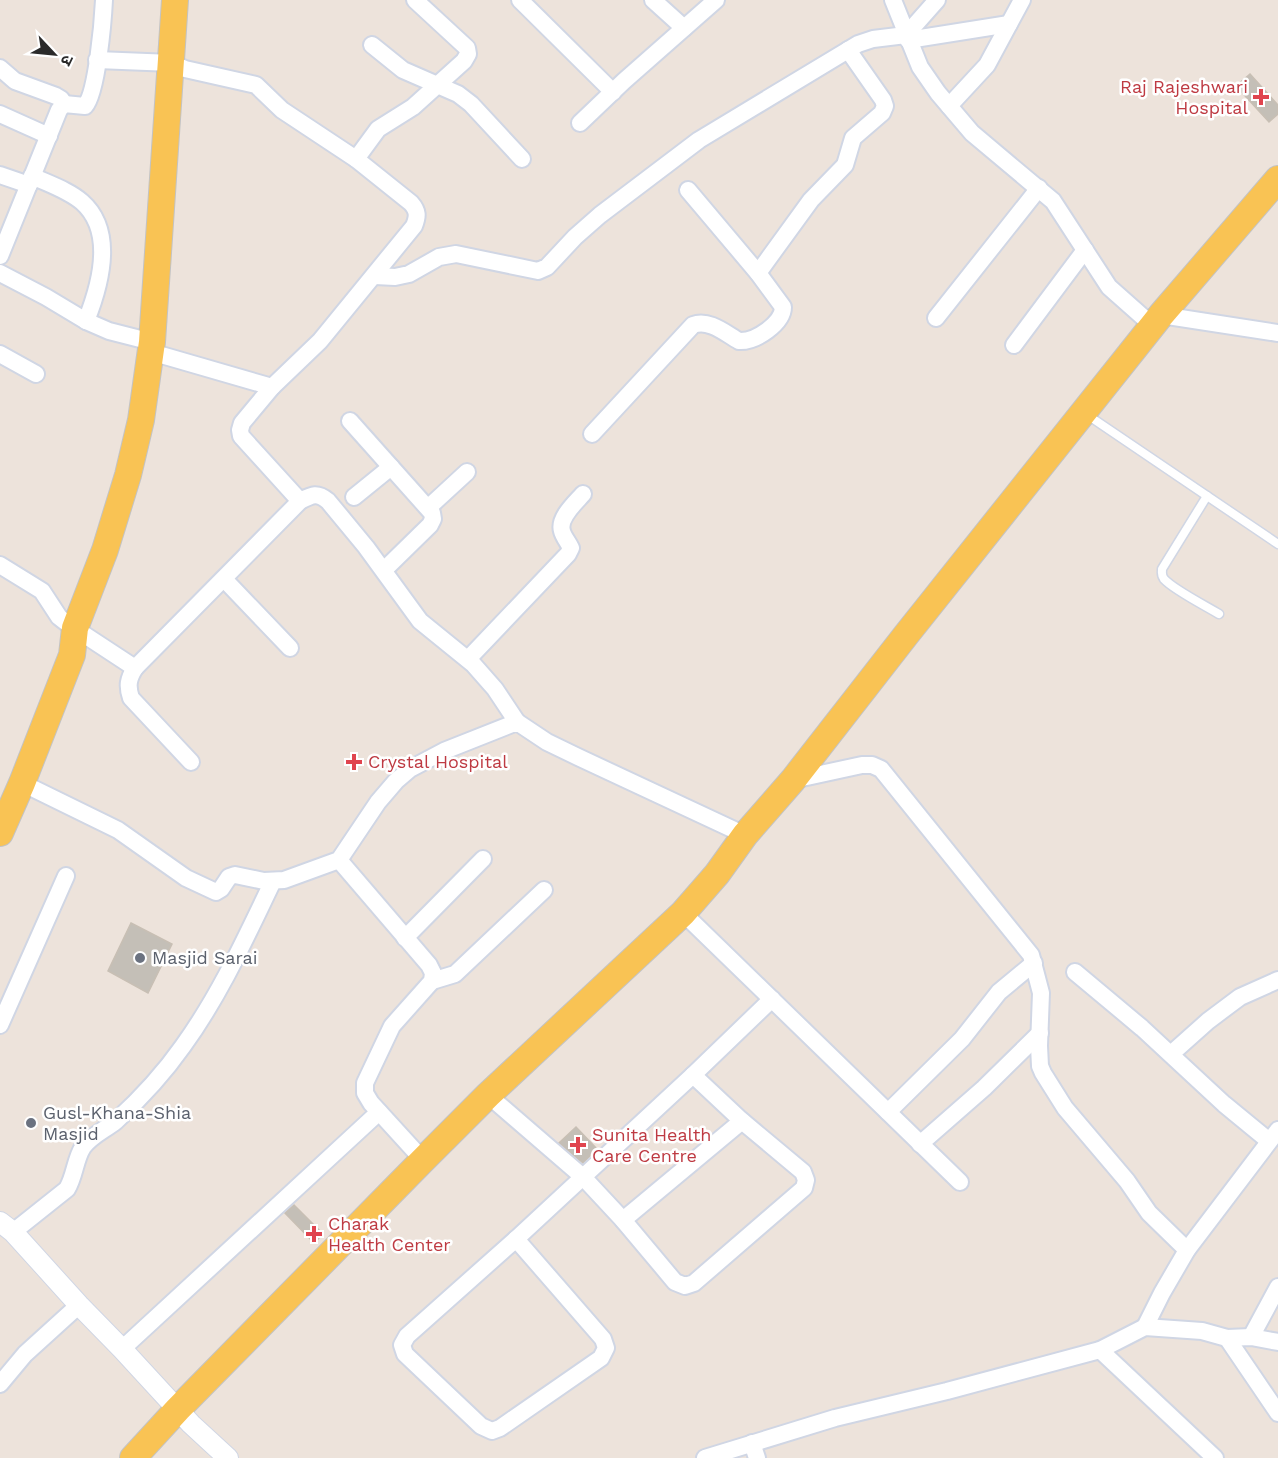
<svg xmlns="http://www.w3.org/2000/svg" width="1278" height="1458" viewBox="0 0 1278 1458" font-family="'Work Sans','Noto Sans Devanagari',sans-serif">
<rect width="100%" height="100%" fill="#ede3db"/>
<g fill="#c4bfb7" stroke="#c8bfb4" stroke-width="1.5">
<path d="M1250 74 1278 105V114L1269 122 1236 86Z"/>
<path d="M131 923 172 944 148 993 108 971Z"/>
<path d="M576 1127 597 1149 583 1163 559 1143Z"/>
<path d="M294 1205 323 1234 314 1243 285 1213Z"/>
</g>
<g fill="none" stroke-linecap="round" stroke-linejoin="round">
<g stroke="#d0d6e4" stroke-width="11">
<g id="service">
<path d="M1086 414 1278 544"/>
<path d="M1207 496 1162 569C1162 574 1161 575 1164 579 1174 590 1206 606 1219 614"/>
</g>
</g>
<g stroke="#d0d6e4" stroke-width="20">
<g id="minor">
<path d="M520 0 613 92"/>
<path d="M653 0 684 28"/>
<path d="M893 0 920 67 938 93 972 133 1053 201 1109 287 1153 326"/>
<path d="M908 40 1009 24"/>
<path d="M372 45 403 70 458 94 471 104 522 159"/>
<path d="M97 60 172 63 185 69 256 85 282 110 356 159 411 203C418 211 418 216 414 226L320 341 272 387 242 423 240 430 241 436 300 501"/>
<path d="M0 68 15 81 56 96 61 99 64 104"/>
<path d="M949 106 987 65 1022 0"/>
<path d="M0 114 49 136"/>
<path d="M580 123 624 81 716 0"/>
<path d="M356 159 378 129 413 107 464 61 468 54 467 48 415 0"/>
<path d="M0 175 29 185"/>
<path d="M32 176C49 184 68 190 82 202 116 232 100 286 86 321"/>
<path d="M0 256 59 110 64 104 85 106C97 93 103 20 104 0"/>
<path d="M0 273 46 297 86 321 109 331 152 342"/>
<path d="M758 273 811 200 845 165 853 138 882 113 885 106 883 100 848 50"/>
<path d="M375 276 395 277 409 274 439 257 456 254 538 271 547 267 575 237 600 215 699 140 858 44 873 39 906 35 937 0"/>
<path d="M1161 315 1278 333"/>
<path d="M936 318 1039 188"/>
<path d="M1014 345 1085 250"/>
<path d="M151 352 272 387"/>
<path d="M0 354 36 374"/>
<path d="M350 421 432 513 433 519 430 525 384 570"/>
<path d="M592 434 693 325C709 319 725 333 739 341 756 342 783 323 783 307L758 273 688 190"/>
<path d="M354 497 391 467"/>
<path d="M429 507 467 472"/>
<path d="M0 565 42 591 59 617 68 624 135 668"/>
<path d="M224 579 290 648"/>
<path d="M468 659 568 554 571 548C568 542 563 536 562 531 558 518 575 503 583 494"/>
<path d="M191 762 131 698C127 686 128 679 135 668L300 501C312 495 317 492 328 501L366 547 420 621 473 664 495 689 517 722"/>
<path d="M793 780 862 765H872L881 769 1031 955 1041 993 1039 1046 1040 1066 1043 1073 1065 1108 1127 1181 1149 1213 1187 1250"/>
<path d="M22 783 118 830 186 878 216 892 221 889 229 877 235 875 264 881 284 880 339 860 378 802 396 781 410 769 444 751 517 722 547 742 578 757 745 835"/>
<path d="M339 860 429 965 433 973 432 981 392 1026 365 1083V1093L371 1103 423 1160"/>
<path d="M683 913 960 1182"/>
<path d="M405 938 483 859"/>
<path d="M1075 972 1142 1028 1224 1104 1269 1141"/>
<path d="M432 981 455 974 544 890"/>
<path d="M0 1025 66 876"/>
<path d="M1171 1054 1208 1021 1240 997 1278 980"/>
<path d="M488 1095 583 1177 623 1220 675 1282 685 1286 694 1283 804 1188 806 1180 803 1172 742 1121 693 1075"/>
<path d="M888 1112 962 1039 999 992 1034 963"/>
<path d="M920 1144 984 1088 1040 1033"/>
<path d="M623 1220 742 1121"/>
<path d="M13 1232 67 1189C75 1176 75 1159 83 1147 92 1135 105 1130 116 1121 140 1099 164 1073 183 1046 220 995 246 937 273 881"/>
<path d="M516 1239 603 1339 606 1348 601 1358 500 1428 492 1431 481 1426 405 1354 402 1345 407 1336Z"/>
<path d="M516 1239 693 1075 772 999"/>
<path d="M1145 1327 1162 1293 1187 1250 1278 1130"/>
<path d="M1251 1337 1278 1287"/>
<path d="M1227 1338 1278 1413"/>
<path d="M122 1349 379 1112"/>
<path d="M1100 1350 1215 1458"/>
<path d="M0 1384 25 1354 79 1305"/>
<path d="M752 1443 757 1458"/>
<path d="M705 1458 835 1418 947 1391 1100 1350 1145 1327 1202 1331 1227 1338 1251 1337 1278 1342"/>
</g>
</g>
<g stroke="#d0d6e4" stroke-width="22">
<path id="tertiary" d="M0 1222 13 1232 79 1305 122 1349 191 1424 228 1458"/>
</g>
<g stroke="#c3c3c3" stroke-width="28">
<g id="primary">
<path d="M0 833 22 783 72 655 75 628 105 550 128 475 141 420 152 342 175 0"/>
<path d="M133 1458 178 1409 423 1160 488 1095 683 913 717 874 745 835 793 780 906 635 1161 315 1278 179"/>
</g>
</g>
<use href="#service" stroke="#fff" stroke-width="8"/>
<use href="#minor" stroke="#fff" stroke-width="16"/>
<use href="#tertiary" stroke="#fff" stroke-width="20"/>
<use href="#primary" stroke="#f9c354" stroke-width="26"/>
</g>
<g fill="#e0444e" stroke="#fff" stroke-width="2">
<path d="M1258 88h6v6h6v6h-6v6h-6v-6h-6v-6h6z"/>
<path d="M351 753h6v6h6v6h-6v6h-6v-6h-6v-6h6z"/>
<path d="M575 1136h6v6h6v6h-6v6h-6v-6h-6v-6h6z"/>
<path d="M311 1225h6v6h6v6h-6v6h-6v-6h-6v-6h6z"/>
</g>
<g fill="#6b7280" stroke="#fff" stroke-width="2">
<circle cx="140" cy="958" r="6"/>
<circle cx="31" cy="1123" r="6"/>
</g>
<g text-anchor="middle" stroke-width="5" stroke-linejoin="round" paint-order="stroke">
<g font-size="18" fill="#be3a42" stroke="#fff" text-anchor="start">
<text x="1248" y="93" text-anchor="end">Raj Rajeshwari<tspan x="1248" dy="21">Hospital</tspan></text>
<text x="368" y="768">Crystal Hospital</text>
<text x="592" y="1141">Sunita Health<tspan x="592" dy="21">Care Centre</tspan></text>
<text x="328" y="1230">Charak<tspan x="328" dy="21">Health Center</tspan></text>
</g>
<g font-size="18" fill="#5b616d" stroke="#fff" text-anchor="start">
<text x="152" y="964">Masjid Sarai</text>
<text x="43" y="1119">Gusl-Khana-Shia<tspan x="43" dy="21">Masjid</tspan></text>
</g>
</g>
<g transform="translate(54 54) rotate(116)" stroke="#ffffff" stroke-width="4.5" paint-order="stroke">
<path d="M0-4.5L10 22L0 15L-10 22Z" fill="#2a2a2a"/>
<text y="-9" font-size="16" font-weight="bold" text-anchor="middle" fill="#2a2a2a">उ</text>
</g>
</svg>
